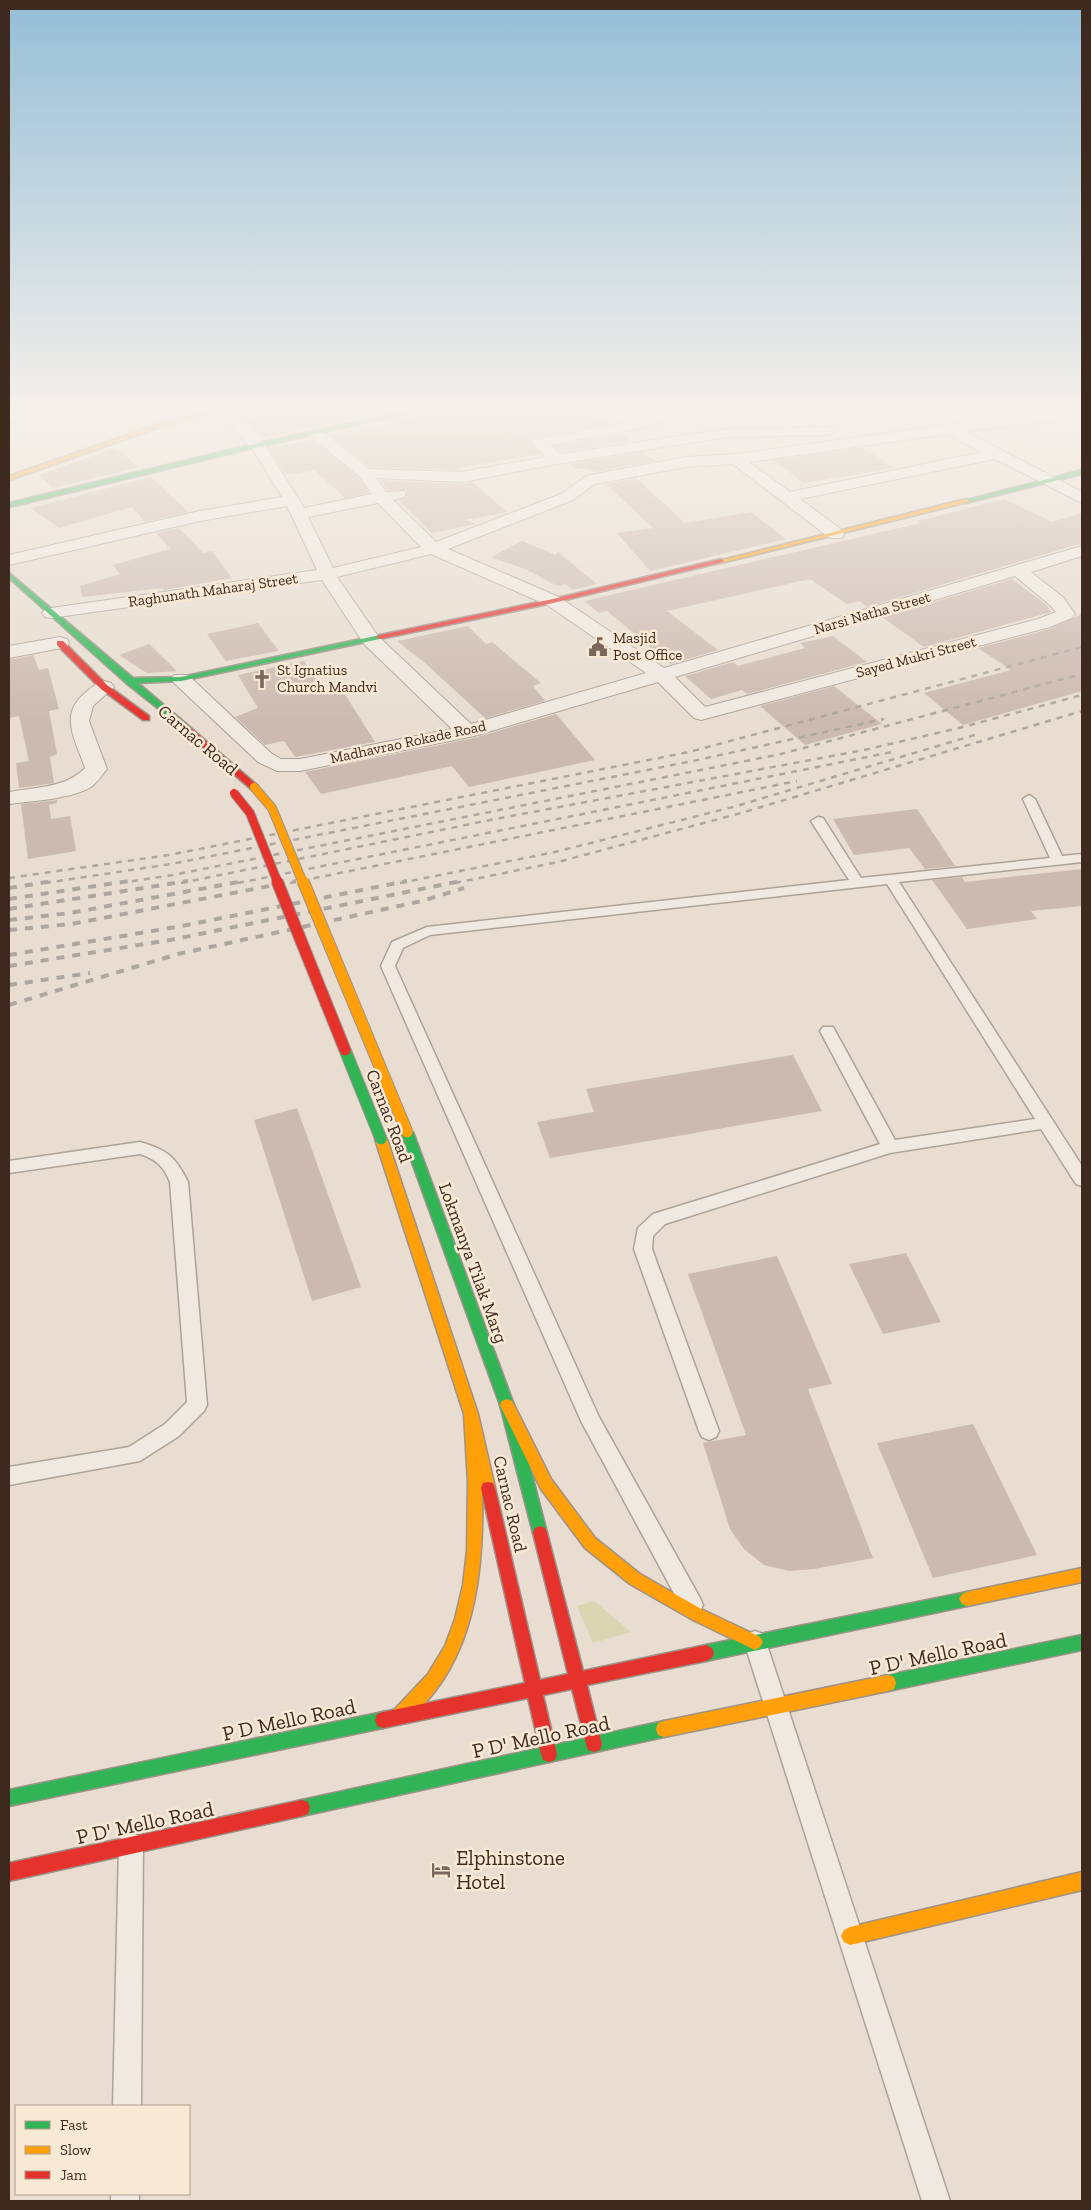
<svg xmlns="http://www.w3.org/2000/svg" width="1091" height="2210" viewBox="0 0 1091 2210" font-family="'Zilla Slab',serif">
<rect width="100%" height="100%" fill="#e8ddd0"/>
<path fill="#dbd5b1" d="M594 1601 631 1632 593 1643 577 1606Z"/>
<g fill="#ccbab0">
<path d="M232 411H386L262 438Z"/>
<path d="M424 411H592L609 424 534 438 530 443 540 454 456 468 458 470 370 467 330 435 415 417Z"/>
<path d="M621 434 631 441 561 452 554 446Z"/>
<path d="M312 439 358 477 369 493 345 498 314 470 286 475 269 448Z"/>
<path d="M863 448 895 468 804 483 773 460Z"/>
<path d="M113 449 121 452 139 467 53 488 39 475Z"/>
<path d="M644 452 655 461 594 472 588 468 576 469 570 464Z"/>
<path d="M151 477 188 512 145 522 132 507 59 528 31 508Z"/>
<path d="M636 478 685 523 751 512 786 539 650 571 617 533 653 528 606 484Z"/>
<path d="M380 480 462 484 472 482 507 512 466 520 476 524 432 533 399 500 408 495 406 490H387Z"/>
<path d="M1004 499 1052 522 1082 513V543L867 607 859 601 847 604 810 579 667 611 718 650 671 664 607 611 599 613 584 601 921 523 918 521Z"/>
<path d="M179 528 203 553 212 551 232 578 164 590 163 588 82 597 80 586 120 574 113 565 170 549 156 533Z"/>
<path d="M522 541 556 555 558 552 597 584 572 590 566 584 558 586 525 569 491 557Z"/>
<path d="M1012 579 1048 606 1051 612 924 647 882 617Z"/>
<path d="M1082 614V691L963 725 924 693 1011 670 978 648 1050 629Z"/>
<path d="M258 623 279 651 226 661 207 634Z"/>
<path d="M468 626 486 644 492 642 541 683 533 686 545 701 485 718 425 663 397 641Z"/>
<path d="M833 636 867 662 747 694 742 690 711 699 685 676 733 662 738 666 805 648 800 643Z"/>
<path d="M149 644 177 671 147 673 119 655Z"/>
<path d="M33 655 39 670 48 668 59 709 49 711 57 754 50 757 54 783 19 788 16 763 29 761 19 716 9 718V660Z"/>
<path d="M304 661 324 691 341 688 375 742 295 757 284 741 265 745 235 717 258 708 238 675Z"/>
<path d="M834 686 882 724 805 745 760 706Z"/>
<path d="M556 714 595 760 469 787 452 766 321 794 305 772 474 738Z"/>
<path d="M57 800V803L49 805 51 819 70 816 76 851 28 859 21 804Z"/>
<path d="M917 809 955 866 925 869 909 848 854 855 833 819Z"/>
<path d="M1082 869V906L1031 911 1037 919 967 929 932 880 962 877 965 882Z"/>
<path d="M793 1055 822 1111 550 1158 537 1122 594 1112 586 1089Z"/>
<path d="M297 1108 361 1287 312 1301 254 1120Z"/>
<path d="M906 1253 941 1322 883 1334 849 1264Z"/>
<path d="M777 1256 832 1384 808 1389 873 1558 814 1569 789 1571 764 1565 744 1549 730 1529 703 1443 746 1435 688 1274Z"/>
<path d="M973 1424 1037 1555 933 1578 877 1443Z"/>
</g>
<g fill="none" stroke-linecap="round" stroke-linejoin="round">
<g stroke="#ada298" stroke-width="3">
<g id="lane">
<path d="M1029 795 1035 799 1062 856 1082 854V862L899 882 1082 1166V1186L1076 1184 1041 1129 890 1153 665 1224 653 1236 652 1249 719 1431 716 1437 709 1440 702 1437 699 1431 634 1249 638 1228 653 1214 880 1144 820 1031 823 1027H833L895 1140 1035 1119 887 884 430 935 403 948 395 966 599 1417 700 1598 703 1605 700 1612 692 1615 684 1612 581 1421 381 966 392 942 427 927 849 880 811 821 818 817 823 818 861 878 1050 858 1023 799Z"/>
<path d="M140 1142C167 1150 175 1156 188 1182L207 1405 204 1411 179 1436 140 1461 9 1485V1467L129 1447 165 1424 187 1402 170 1182C164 1167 156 1159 140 1154L9 1173V1161Z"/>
<path d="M755 1631 763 1634 766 1642 950 2201H922L744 1642 747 1634Z"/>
<path d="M131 1833 140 1836 143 1845 141 2106H113L119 1845 122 1836Z"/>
<rect x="111" y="2194" width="28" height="7"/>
</g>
</g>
<g stroke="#ada298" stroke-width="2">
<g id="street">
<path d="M22 411H46L44 414 9 423V415Z"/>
<path d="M214 411H229L263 442 304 508 372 494 359 476 312 437 310 434 317 430 322 431 369 469 462 472 545 457 532 443 534 440 634 421 669 411H692L690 414 636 429 550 445 560 454 727 429 829 427 836 431 829 435 727 437 557 464 462 482 376 478 386 492 404 491 406 494 404 497 393 500 436 542 561 494 585 477 590 475 686 457 736 454 947 425 1082 411V418L965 431 1082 492V503L995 459 800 499 842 530 844 534 842 538H830L733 464 686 467 595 484 573 500 448 549 559 597 664 668 1082 546V556L1031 572 1064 598 1075 614 1072 618 1050 627 701 720 694 718 658 682 474 736 300 771H277L258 762 174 683 171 679 174 675H188L272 754 281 759H300L452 729 364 644 322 580 51 618 45 617 42 613 45 609 51 608 317 570 287 506 200 521 9 565V555L200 511 282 497 252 448ZM947 434 982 452 790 492 749 462ZM378 503 421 547 333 568 308 517ZM431 554 547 605 646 673 471 724 378 636 337 577ZM1015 576 1051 606 1056 612 1038 619 705 707 675 677Z"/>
<path d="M777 411H795L793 414 778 415Z"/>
<path d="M60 637 67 639 69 643 67 647 9 658V646Z"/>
<path d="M104 681 111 683 114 687 93 706 89 721 107 769C102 775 97 783 91 787 72 799 31 801 9 804V792C35 787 66 788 85 768 76 741 58 715 85 693 91 688 96 683 104 681Z"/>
</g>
</g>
<g stroke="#9d9288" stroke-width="3">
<g id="fast">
<path d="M407 411H418L258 447 9 507V503L258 443Z"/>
<path d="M1082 470V474L966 503 963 501Z"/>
<path d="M9 573 133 678 181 677 380 635 384 637 380 639 181 681 138 683 186 724 187 726 183 728 126 683 9 578Z"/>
<path d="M407 1128 413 1132 514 1405 547 1533 545 1538 540 1540 535 1538 533 1533 500 1405 401 1132Z"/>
<path d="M967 1592 972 1594 975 1599 972 1604 967 1606 706 1661 700 1658 698 1653 700 1648 706 1645Z"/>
<path d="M1082 1635V1650L888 1691 882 1689 880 1683 882 1677 888 1675Z"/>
<path d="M383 1712 389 1714 391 1720 389 1726 383 1728 9 1806V1790Z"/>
<path d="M664 1721 670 1723 672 1729 670 1735 664 1737 302 1816 296 1814 294 1808 296 1802 302 1800Z"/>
</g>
</g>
<g stroke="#9d9288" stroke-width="3">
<g id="slow">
<path d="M209 411H219L166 425 9 480V476L162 423Z"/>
<path d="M966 499 969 501 968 502 721 563 718 561Z"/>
<path d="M381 1135 387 1139 478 1414 495 1488 493 1493 488 1494 482 1491C484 1563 477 1646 426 1702 418 1710 410 1720 400 1724L394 1722 392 1716 394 1710 428 1674 445 1646 455 1619 463 1585 467 1551 468 1482 464 1414 375 1139Z"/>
<path d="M507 1399 512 1401 551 1479 595 1538 640 1574 703 1610 760 1637 763 1642 760 1647 755 1650 693 1620 630 1584 585 1548 541 1489 500 1405 502 1401Z"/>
<path d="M1082 1568V1582L967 1606 962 1604 959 1599 962 1594 967 1592Z"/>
<path d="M888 1675 894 1677 896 1683 894 1689 888 1691 664 1737 658 1735 656 1729 658 1723 664 1721Z"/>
<path d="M1082 1872V1890L850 1945 844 1942 841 1936 844 1930 850 1927Z"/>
</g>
</g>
<g stroke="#9d9288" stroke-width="3">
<g id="jam">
<path d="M721 559 724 561 723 562 553 603 380 639 376 637 380 635 553 599Z"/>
<path d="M57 641H63L107 685 149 716V720H143L101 689 57 645Z"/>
<path d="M180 724H186L257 785V789H251L180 728Z"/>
<path d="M488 1482 493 1483 495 1488 540 1680 568 1674 533 1533 535 1528 540 1526 545 1528 547 1533 583 1671 706 1645 712 1648 714 1653 712 1658 706 1661 587 1685 602 1744 600 1750 594 1752 588 1750 586 1744 572 1689 543 1695 557 1754 555 1760 549 1762 543 1760 541 1754 528 1698 383 1728 377 1726 375 1720 377 1714 383 1712 525 1683 481 1488 483 1483Z"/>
<path d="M302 1800 308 1802 310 1808 308 1814 302 1816 9 1881V1863Z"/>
</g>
</g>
<use href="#lane" fill="#efe9e1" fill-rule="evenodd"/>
<use href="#street" fill="#efe9e1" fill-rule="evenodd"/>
<use href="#fast" fill="#30b455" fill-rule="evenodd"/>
<use href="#slow" fill="#ff9f0a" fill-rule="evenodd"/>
<use href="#jam" fill="#e5322d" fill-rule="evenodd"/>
<g stroke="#aea7a1" stroke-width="2.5" stroke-dasharray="6 6" stroke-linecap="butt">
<path d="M9 878 169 855 689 752 1082 647"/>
<path d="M45 883 171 864 693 761 884 719"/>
<path d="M120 883 173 875 781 754 1082 674"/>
<path d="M181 883 490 820 864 750 959 728 1082 695"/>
<path d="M238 883 897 751"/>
<path d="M290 883 797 781"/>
<path d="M400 883 555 852 733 807 978 734"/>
<path d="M455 883 558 862 741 813 1082 711"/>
</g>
<g stroke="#aea7a1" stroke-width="4" stroke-dasharray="8 8" stroke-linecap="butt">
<path d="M9 888 53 881"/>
<path d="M9 899 129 881"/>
<path d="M9 909 188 881"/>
<path d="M9 920 70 913 244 881"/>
<path d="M9 930 71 924 296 881"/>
<path d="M9 955 182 926 407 881"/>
<path d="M9 966 170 940 461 881"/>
<path d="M9 985 90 973"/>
<path d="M9 1005 178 954 422 901 464 888"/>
</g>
<g stroke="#9d9288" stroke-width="13" stroke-linecap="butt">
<path id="fast-bridge" d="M345 1050 381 1139"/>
</g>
<g stroke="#9d9288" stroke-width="10" stroke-linecap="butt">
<path id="slow-bridge-far1" d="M254 787 272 808 303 883"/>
</g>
<g stroke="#9d9288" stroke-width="13" stroke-linecap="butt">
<path id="slow-bridge" d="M303 881 407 1132"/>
</g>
<g stroke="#9d9288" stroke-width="10" stroke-linecap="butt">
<path id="jam-bridge-far1" d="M234 793 250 813 278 883"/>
</g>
<g stroke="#9d9288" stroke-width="13" stroke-linecap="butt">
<path id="jam-bridge" d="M277 881 345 1050"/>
</g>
<use href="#fast-bridge" stroke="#30b455" stroke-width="11"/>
<use href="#slow-bridge-far1" stroke="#ff9f0a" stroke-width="8"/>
<use href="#slow-bridge" stroke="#ff9f0a" stroke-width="11"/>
<use href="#jam-bridge-far1" stroke="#e5322d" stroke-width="8"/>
<use href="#jam-bridge" stroke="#e5322d" stroke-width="11"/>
</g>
<linearGradient id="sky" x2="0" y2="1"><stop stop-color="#95bed7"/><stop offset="0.57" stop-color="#f5f0ea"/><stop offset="1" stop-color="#f5f0ea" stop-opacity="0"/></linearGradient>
<rect width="1091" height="720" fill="url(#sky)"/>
<defs>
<g id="civic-bare" transform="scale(1.5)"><path d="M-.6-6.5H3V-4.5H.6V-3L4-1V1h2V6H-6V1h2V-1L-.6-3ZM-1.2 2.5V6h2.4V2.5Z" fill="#7a685c" stroke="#f8e9d5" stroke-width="2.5" paint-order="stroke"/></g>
<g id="church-bare" transform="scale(1.5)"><path d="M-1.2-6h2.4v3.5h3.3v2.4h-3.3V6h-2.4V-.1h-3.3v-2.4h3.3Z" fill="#7a685c" stroke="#f8e9d5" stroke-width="2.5" paint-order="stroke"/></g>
<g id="hotel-bare" transform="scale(1.5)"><path d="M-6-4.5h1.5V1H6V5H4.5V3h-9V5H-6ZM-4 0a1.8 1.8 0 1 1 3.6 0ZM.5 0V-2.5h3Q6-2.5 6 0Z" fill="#7a685c" stroke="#f8e9d5" stroke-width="2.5" paint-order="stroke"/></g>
</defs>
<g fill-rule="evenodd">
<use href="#civic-bare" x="598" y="647"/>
<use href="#church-bare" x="262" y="679"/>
<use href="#hotel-bare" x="441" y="1870"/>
</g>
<g text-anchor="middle" stroke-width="5" stroke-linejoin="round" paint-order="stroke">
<g font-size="15" fill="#3e291e" stroke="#f8e9d5">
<text transform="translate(213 590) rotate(-8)" y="5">Raghunath Maharaj Street</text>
<text transform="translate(872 613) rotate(-16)" y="5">Narsi Natha Street</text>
<text transform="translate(916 657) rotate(-15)" y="5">Sayed Mukri Street</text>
<text transform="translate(408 742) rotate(-12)" y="5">Madhavrao Rokade Road</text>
</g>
<g font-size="15" fill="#3e291e" stroke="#f8e9d5" text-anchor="start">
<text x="613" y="643">Masjid<tspan x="613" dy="17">Post Office</tspan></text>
<text x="277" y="675">St Ignatius<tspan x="277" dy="17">Church Mandvi</tspan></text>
</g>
<g font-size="18" fill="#3e291e" stroke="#f8e9d5">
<text transform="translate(198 740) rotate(40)" y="6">Carnac Road</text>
<text transform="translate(389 1116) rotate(69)" y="6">Carnac Road</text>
<text transform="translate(473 1263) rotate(70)" y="6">Lokmanya Tilak Marg</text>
<text transform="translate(510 1504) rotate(77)" y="6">Carnac Road</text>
</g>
<g font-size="21" fill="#3e291e" stroke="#f8e9d5">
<text transform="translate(938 1654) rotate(-12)" y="7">P D' Mello Road</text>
<text transform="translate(289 1720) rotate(-12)" y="7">P D Mello Road</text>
<text transform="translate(541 1737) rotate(-12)" y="7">P D' Mello Road</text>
<text transform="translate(145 1823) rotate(-12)" y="7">P D' Mello Road</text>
</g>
<g font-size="21" fill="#3e291e" stroke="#f8e9d5" text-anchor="start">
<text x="456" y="1865">Elphinstone<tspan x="456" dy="24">Hotel</tspan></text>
</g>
</g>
<rect width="1091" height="2210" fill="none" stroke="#3e291e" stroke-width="20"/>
<rect x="15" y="2105" width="175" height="90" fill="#f8e9d5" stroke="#ae9c8c"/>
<rect x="25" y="2121" width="25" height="8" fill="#30b455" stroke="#ae9c8c"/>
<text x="60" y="2130" font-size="15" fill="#3e291e">Fast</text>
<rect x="25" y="2146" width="25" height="8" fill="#ff9f0a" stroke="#ae9c8c"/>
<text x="60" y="2155" font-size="15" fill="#3e291e">Slow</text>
<rect x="25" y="2171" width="25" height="8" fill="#e5322d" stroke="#ae9c8c"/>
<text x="60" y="2180" font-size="15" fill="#3e291e">Jam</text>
</svg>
